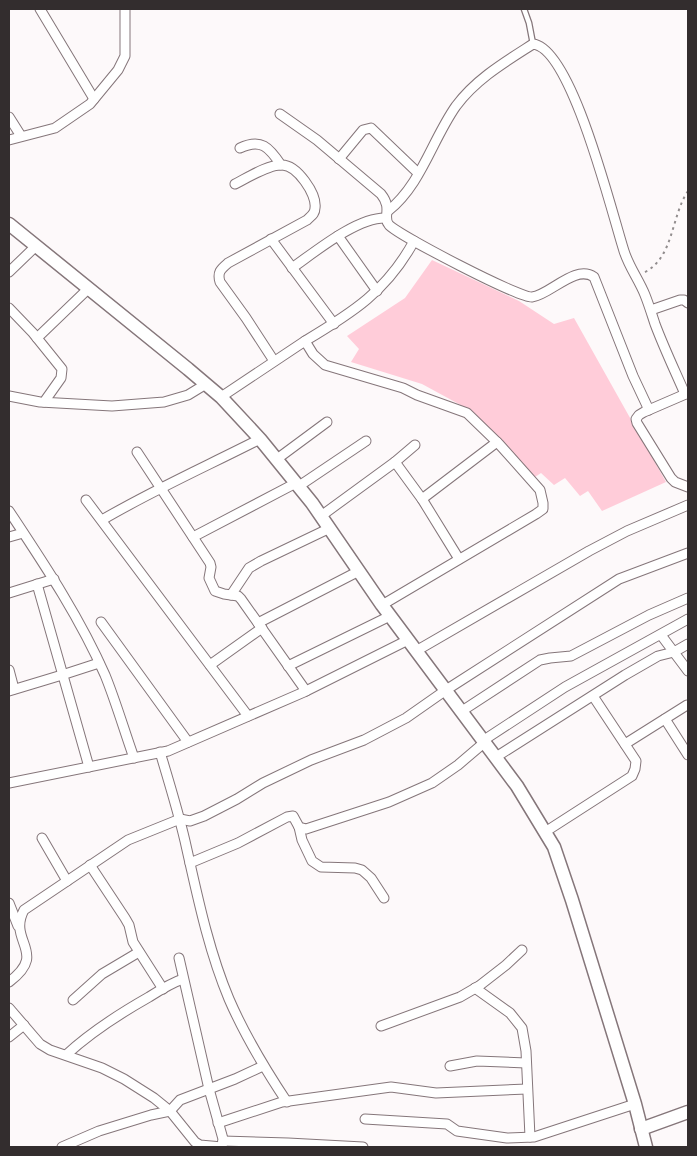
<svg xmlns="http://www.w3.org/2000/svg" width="697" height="1156" viewBox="0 0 697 1156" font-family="'IBM Plex Sans',sans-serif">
<rect width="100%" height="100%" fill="#fdf9fa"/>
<path fill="#ffccd9" d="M432 260 519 301 554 324 574 318 666 482 602 511 588 491 580 496 565 478 554 485 541 473 535 477 468 409 422 384 351 362 359 349 347 336 405 298Z"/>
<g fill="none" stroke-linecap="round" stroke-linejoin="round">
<g stroke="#85767a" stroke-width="7">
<path id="lane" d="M524 9 529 23 533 44"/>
</g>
<g stroke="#85767a" stroke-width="11">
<g id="street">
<path d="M40 9 94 99"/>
<path d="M280 114 317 140 381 194C393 209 382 217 389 225 400 236 519 298 532 297 550 295 575 264 594 277L633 376 649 410"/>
<path d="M9 117 21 136"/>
<path d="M9 140 55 128 90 104 118 70 125 56V9"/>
<path d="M240 148C261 138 269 147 281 165"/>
<path d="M339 159 363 130 371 128 418 173"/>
<path d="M235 184C247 178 269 164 282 165 297 165 317 194 315 208 315 214 311 216 307 220L228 263C221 269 217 272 220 282L246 318 274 361"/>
<path d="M388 211C421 185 432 140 456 106 476 79 505 62 533 44 572 48 612 214 624 251 629 267 639 280 645 295 649 305 652 315 655 324 664 348 675 371 685 394"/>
<path d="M338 236 377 291"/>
<path d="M271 239 334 324"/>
<path d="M292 268C315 252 357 217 386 218"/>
<path d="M9 272 36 246"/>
<path d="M9 308 33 333 62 369 61 378 44 402"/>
<path d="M651 310 680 300H684L688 303"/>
<path d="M37 338 89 288"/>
<path d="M305 341C352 313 387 291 414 241"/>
<path d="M688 393 644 412 639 415 636 419 637 423 671 478 675 482 688 487"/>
<path d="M9 396 40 402 112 406 164 402 188 395 206 384"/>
<path d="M221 397 305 341 313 354 325 365 403 388 417 395 467 413 499 444 540 490 543 503V509L536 514 382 605"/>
<path d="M137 452 210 563 211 567 209 578 215 591 224 594 238 596 241 599 306 691"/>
<path d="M277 459 327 422"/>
<path d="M395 462 422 499 459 559"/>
<path d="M299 486 366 441"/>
<path d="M422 499 497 442"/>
<path d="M86 500 248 716"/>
<path d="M9 511C44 564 79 616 105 675 116 702 124 730 134 758"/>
<path d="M321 516 395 462 415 445"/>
<path d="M102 520C153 490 207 466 260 439"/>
<path d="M9 537 23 533"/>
<path d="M193 537 296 483"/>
<path d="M37 584 89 767"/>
<path d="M9 593 54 579"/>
<path d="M231 595 249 568 261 561 330 528"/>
<path d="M101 622 188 742"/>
<path d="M258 623 359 571"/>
<path d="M661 635 688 671"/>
<path d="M416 651 589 551 627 531 688 505"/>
<path d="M210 665 262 628"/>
<path d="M288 666 390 616"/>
<path d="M9 670 14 689"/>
<path d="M9 691 62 675 99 663"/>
<path d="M462 711 540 660 550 658 571 656 649 615 688 598"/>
<path d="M665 719 688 755"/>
<path d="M484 740 565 687 688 619"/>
<path d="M625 744 687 705"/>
<path d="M160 752C169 782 178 811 185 841 197 894 208 949 229 999 245 1036 265 1069 287 1102"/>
<path d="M496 757 625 675 658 656 674 652 688 644"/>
<path d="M9 783 168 751 304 692 408 640"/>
<path d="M299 827 302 840 312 861 321 867 355 868 362 870 371 878 384 898"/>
<path d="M545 832 632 776 635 769 636 761 593 696"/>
<path d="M42 838 67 881"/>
<path d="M190 863 238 843 287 817 293 816 299 827 306 829 389 802 432 783 458 765 485 742"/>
<path d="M90 865 125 918 129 925 133 942 163 989"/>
<path d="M9 903 18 926"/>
<path d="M179 958 209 1089 223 1139 222 1147"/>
<path d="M9 982C49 952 7 942 24 910L128 840 180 819 190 821 204 816 237 799 263 783 311 760 364 740 406 718 446 690 619 579 688 553"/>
<path d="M475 988 510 1013 522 1028 526 1051 530 1137"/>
<path d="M73 1000 102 974 139 952"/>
<path d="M9 1008 40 1044 50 1050 102 1068 124 1079 154 1098 170 1111 195 1142 200 1145 222 1147"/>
<path d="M381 1026 460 997 479 986 506 965 522 950"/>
<path d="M9 1037 24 1025"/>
<path d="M66 1055C91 1032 119 1014 149 997 160 990 171 983 183 979"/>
<path d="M450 1066 477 1061 526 1063"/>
<path d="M365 1119 447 1124 457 1131 507 1138 534 1137 635 1104"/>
<path d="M218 1123 282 1102 391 1087 436 1093 527 1089"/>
<path d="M223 1141 288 1143 363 1147"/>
<path d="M62 1147 99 1131 151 1115 170 1111 180 1100 235 1079 263 1066"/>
</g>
</g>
<g stroke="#85767a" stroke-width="15">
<g id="secondary">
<path d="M9 224 188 369 221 397 260 439 312 503 382 605 517 786 554 847 572 900 635 1104 646 1147"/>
<path d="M641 1129 688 1112"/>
</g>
</g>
<path stroke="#928d8e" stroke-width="2" stroke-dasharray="2.5 4" stroke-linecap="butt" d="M645 272C674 257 671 216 688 191"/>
<use href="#lane" stroke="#fff" stroke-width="4.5"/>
<use href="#street" stroke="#fff" stroke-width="9"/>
<use href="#secondary" stroke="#fff" stroke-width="12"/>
</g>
<rect width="697" height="1156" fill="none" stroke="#332d2e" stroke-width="20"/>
</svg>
